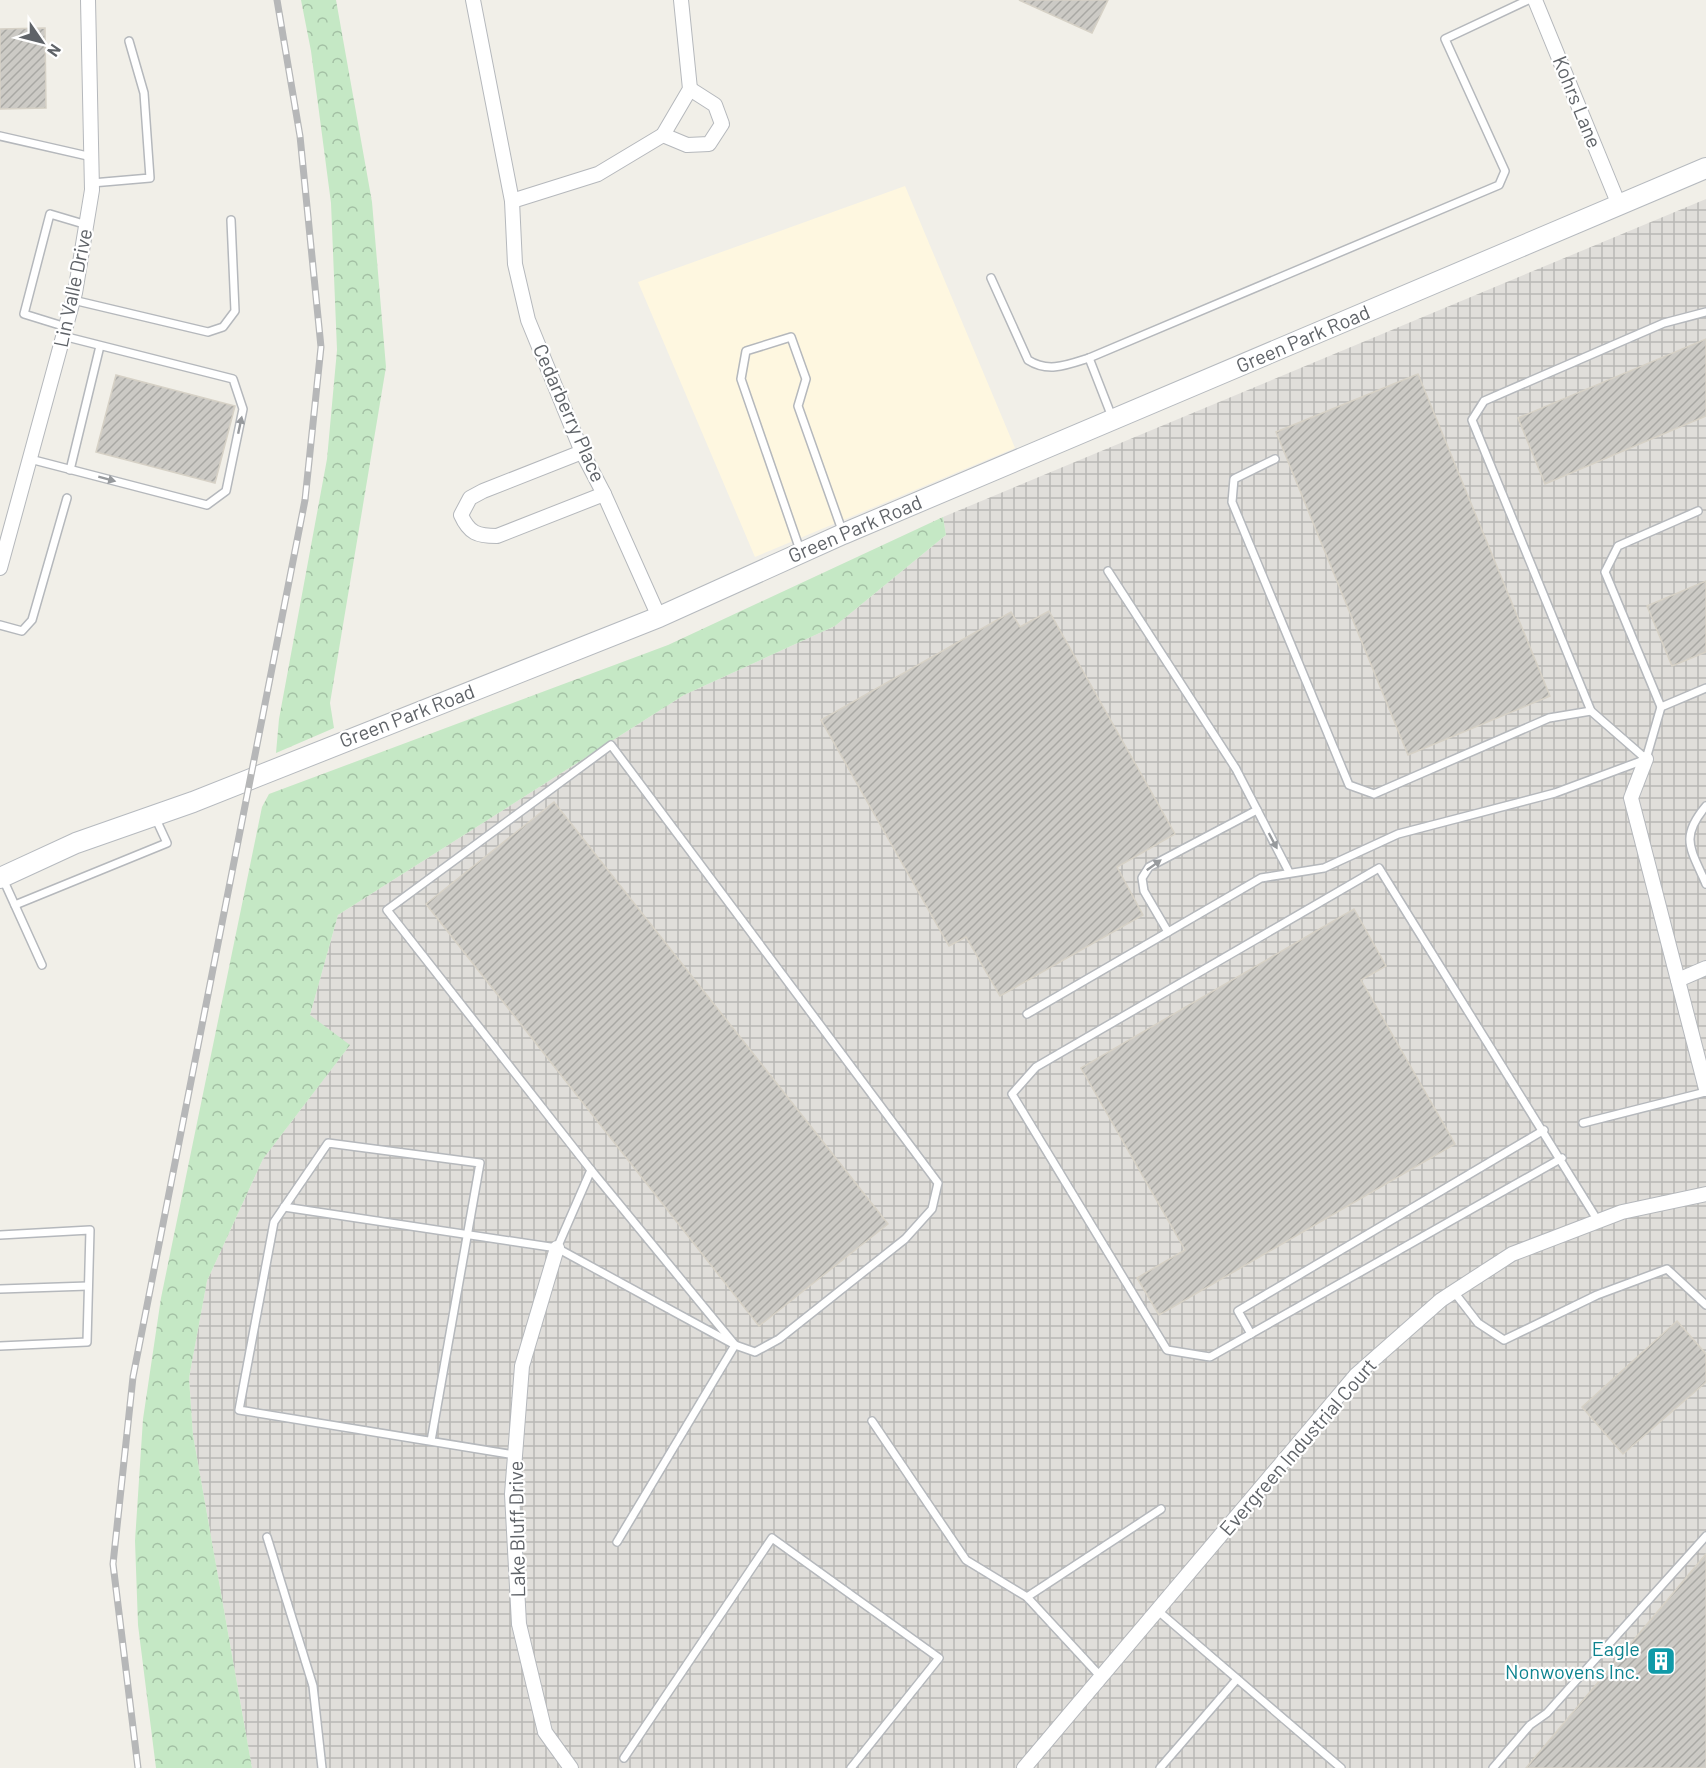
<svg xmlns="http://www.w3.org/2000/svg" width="1706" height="1768" viewBox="0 0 1706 1768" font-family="Barlow,sans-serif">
<defs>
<pattern id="industrial-grid" width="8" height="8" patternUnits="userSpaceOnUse" patternTransform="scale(1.5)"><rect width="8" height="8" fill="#e0deda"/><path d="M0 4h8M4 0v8" fill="none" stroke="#b9b8b5"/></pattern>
<pattern id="forest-crowns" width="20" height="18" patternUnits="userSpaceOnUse" patternTransform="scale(1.5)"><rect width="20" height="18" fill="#c5e8c5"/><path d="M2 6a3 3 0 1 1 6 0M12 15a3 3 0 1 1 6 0" fill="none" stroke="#a3c0a4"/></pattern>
<pattern id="building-hatch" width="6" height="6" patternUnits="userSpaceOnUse" patternTransform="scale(1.5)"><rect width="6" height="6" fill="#cccac5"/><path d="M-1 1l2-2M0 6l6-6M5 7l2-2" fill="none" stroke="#a9a8a4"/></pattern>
</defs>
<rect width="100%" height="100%" fill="#f1efe8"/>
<path fill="#fef7e0" d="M905 186 1015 448 755 557 638 282Z"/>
<path fill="url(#industrial-grid)" d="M1706 199V1768H252L193 1435 189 1378 207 1281 263 1159 349 1046 310 1015 338 915 684 695 835 626 946 535 943 517Z"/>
<g fill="url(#forest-crowns)">
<path d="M301 0H336L372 202 386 367 330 703 334 728 276 753 279 719 327 459 337 350 331 203 311 51Z"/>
<path d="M943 517 946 535 835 626 684 695 338 915 310 1015 350 1045 263 1159 207 1281 189 1378 193 1435 252 1768H156L138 1625 135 1541 143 1419 161 1298 262 807 269 794 668 645Z"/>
</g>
<g fill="url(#building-hatch)" stroke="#d6d1c6" stroke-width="1.5">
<path d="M1019 0H1108L1092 33Z"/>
<path d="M45 28 46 108 0 109V29Z"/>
<path d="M1706 339V416L1545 484 1518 418Z"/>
<path d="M1418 374 1550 696 1408 755 1276 432Z"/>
<path d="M116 375 235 406 215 483 96 452Z"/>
<path d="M1706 581V652L1672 666 1647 606Z"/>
<path d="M1049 611 1175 834 1117 867 1143 915 1000 996 966 937 949 946 821 720 1011 612 1020 627Z"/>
<path d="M554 802 888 1224 759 1326 426 904Z"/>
<path d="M1354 909 1386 966 1361 980 1455 1144 1159 1315 1137 1278 1185 1250 1081 1068Z"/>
<path d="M1677 1321 1706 1354V1382L1623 1454 1582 1407Z"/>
<path d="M1706 1554V1768H1526Z"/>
</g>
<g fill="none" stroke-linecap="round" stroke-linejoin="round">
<g stroke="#b5b8bc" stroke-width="10">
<g id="lane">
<path d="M0 136 92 157"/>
<path d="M92 183 150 178 144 93 129 41"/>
<path d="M991 278 1028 360C1048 373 1067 365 1089 358L1499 185 1505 171 1445 39 1528 0"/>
<path d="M73 300 208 332 223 327 235 311 231 220"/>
<path d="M66 327 24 314 50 214 87 225"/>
<path d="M1089 358 1112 417"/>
<path d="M30 459 207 505 226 491 243 409 233 379 63 336"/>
<path d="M1275 459 1234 479 1232 502 1349 785 1374 794 1549 718 1591 711"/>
<path d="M70 470 100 346"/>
<path d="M800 550 741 379 746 351 791 337 806 379 798 406 843 533"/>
<path d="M1108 571 1236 769 1289 872"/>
<path d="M0 625 22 631 32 620 67 498"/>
<path d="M1661 707 1605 572 1618 546 1698 511"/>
<path d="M1646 759 1591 711 1472 420 1484 401 1664 323 1706 312"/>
<path d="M1646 759 1661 707 1706 688"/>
<path d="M1706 806C1679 838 1691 849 1706 884"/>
<path d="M3 879 42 965"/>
<path d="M15 905 167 843 155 817"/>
<path d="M1168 932 1144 891 1142 878 1149 867 1257 810"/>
<path d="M1027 1014 1261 878 1324 868 1398 834 1555 793 1644 760"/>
<path d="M1583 1123 1706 1092"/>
<path d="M1562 1158 1210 1357 1167 1350 1012 1094 1036 1067 1379 868 1598 1221"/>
<path d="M591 1170 735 1345 617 1542"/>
<path d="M284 1207 557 1248 735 1345 755 1352 779 1339 905 1239 932 1209 938 1183 611 745 387 910 591 1170 557 1248"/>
<path d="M0 1235 90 1230 87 1342 0 1346"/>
<path d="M0 1289 88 1286"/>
<path d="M1454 1292 1478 1323 1504 1340 1597 1295 1667 1269 1706 1305"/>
<path d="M1251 1334 1238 1311 1544 1130"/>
<path d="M872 1421 966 1560 1027 1597 1101 1677"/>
<path d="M431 1441 480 1163 328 1143 274 1222 239 1410 515 1455"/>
<path d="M267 1537 313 1686 322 1768"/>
<path d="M1027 1597 1161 1509"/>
<path d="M1157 1610 1341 1768"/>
<path d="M624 1758 772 1538 939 1658 851 1768"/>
<path d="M1160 1768 1237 1679"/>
<path d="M1493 1768 1530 1725 1547 1713 1706 1536"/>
</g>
</g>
<g stroke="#b5b8bc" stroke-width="16">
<g id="street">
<path d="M473 0 512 201"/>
<path d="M1535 0 1619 205"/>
<path d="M663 135 687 145 709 144 722 124 715 105 690 89"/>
<path d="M582 452 483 491 470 498 461 515C469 533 477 536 497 536L604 494"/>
<path d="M0 568 75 293 92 190 88 0"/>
<path d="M659 617 604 494 582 452 528 320 515 264 512 201 598 174 663 135 690 89 681 0"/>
<path d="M1646 759 1631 798 1706 1089"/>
<path d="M1678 980 1706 968"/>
<path d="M557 1248 522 1366 512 1494 519 1624 545 1732 571 1768"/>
<path d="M1024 1768 1356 1375 1441 1300 1512 1254 1622 1212 1706 1194"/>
</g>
</g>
<g stroke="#b6babf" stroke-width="22">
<path id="secondary" d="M0 878 76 843 193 802 659 617 843 534 1706 168"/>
</g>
<use href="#lane" stroke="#fff" stroke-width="7"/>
<use href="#street" stroke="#fff" stroke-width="14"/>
<use href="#secondary" stroke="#fff" stroke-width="20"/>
<g stroke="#b6b7b8" stroke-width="7">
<path id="rail" d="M138 1768 113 1564 133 1377 305 500 321 347 300 136 277 0"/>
</g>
<use href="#rail" stroke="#fff" stroke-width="4.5" stroke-dasharray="14" stroke-linecap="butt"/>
</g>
<defs><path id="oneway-solid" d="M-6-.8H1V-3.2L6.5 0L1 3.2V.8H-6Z" transform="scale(1.5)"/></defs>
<g fill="#979a9d">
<use href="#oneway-solid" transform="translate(240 425) rotate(-78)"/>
<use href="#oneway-solid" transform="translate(107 479) rotate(15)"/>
<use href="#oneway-solid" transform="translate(1273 841) rotate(62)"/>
<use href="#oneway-solid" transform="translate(1154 865) rotate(-36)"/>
</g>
<defs>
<g id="building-square" transform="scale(1.5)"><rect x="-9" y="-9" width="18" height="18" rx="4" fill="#0f9aa8" stroke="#fff"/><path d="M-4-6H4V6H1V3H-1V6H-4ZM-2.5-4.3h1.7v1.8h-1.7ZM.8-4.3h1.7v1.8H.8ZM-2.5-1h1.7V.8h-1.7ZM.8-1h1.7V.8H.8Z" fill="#fff"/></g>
</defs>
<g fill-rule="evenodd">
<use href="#building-square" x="1661" y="1661"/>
</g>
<g text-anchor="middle" stroke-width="4.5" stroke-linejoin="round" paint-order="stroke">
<g font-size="20" fill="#5f6368" stroke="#fff">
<text transform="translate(1577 102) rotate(68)" y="7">Kohrs Lane</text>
<text transform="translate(73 288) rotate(-78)" y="7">Lin Valle Drive</text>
<text transform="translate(1303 339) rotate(-23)" y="7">Green Park Road</text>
<text transform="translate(569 413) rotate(66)" y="7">Cedarberry Place</text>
<text transform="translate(855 529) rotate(-23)" y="7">Green Park Road</text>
<text transform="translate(407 716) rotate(-21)" y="7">Green Park Road</text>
<text transform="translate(1298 1447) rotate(-49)" y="7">Evergreen Industrial Court</text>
<text transform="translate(517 1529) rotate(-91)" y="7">Lake Bluff Drive</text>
</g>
<g font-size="20" fill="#0d838f" stroke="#fff" text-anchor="end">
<text x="1640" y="1656">Eagle<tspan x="1640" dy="23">Nonwovens Inc.</tspan></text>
</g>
</g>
<g transform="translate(42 42) rotate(125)" stroke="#ffffff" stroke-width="4.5" paint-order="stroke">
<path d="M0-4.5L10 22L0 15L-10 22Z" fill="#5f6368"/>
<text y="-9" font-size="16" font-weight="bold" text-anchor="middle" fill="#5f6368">N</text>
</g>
</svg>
